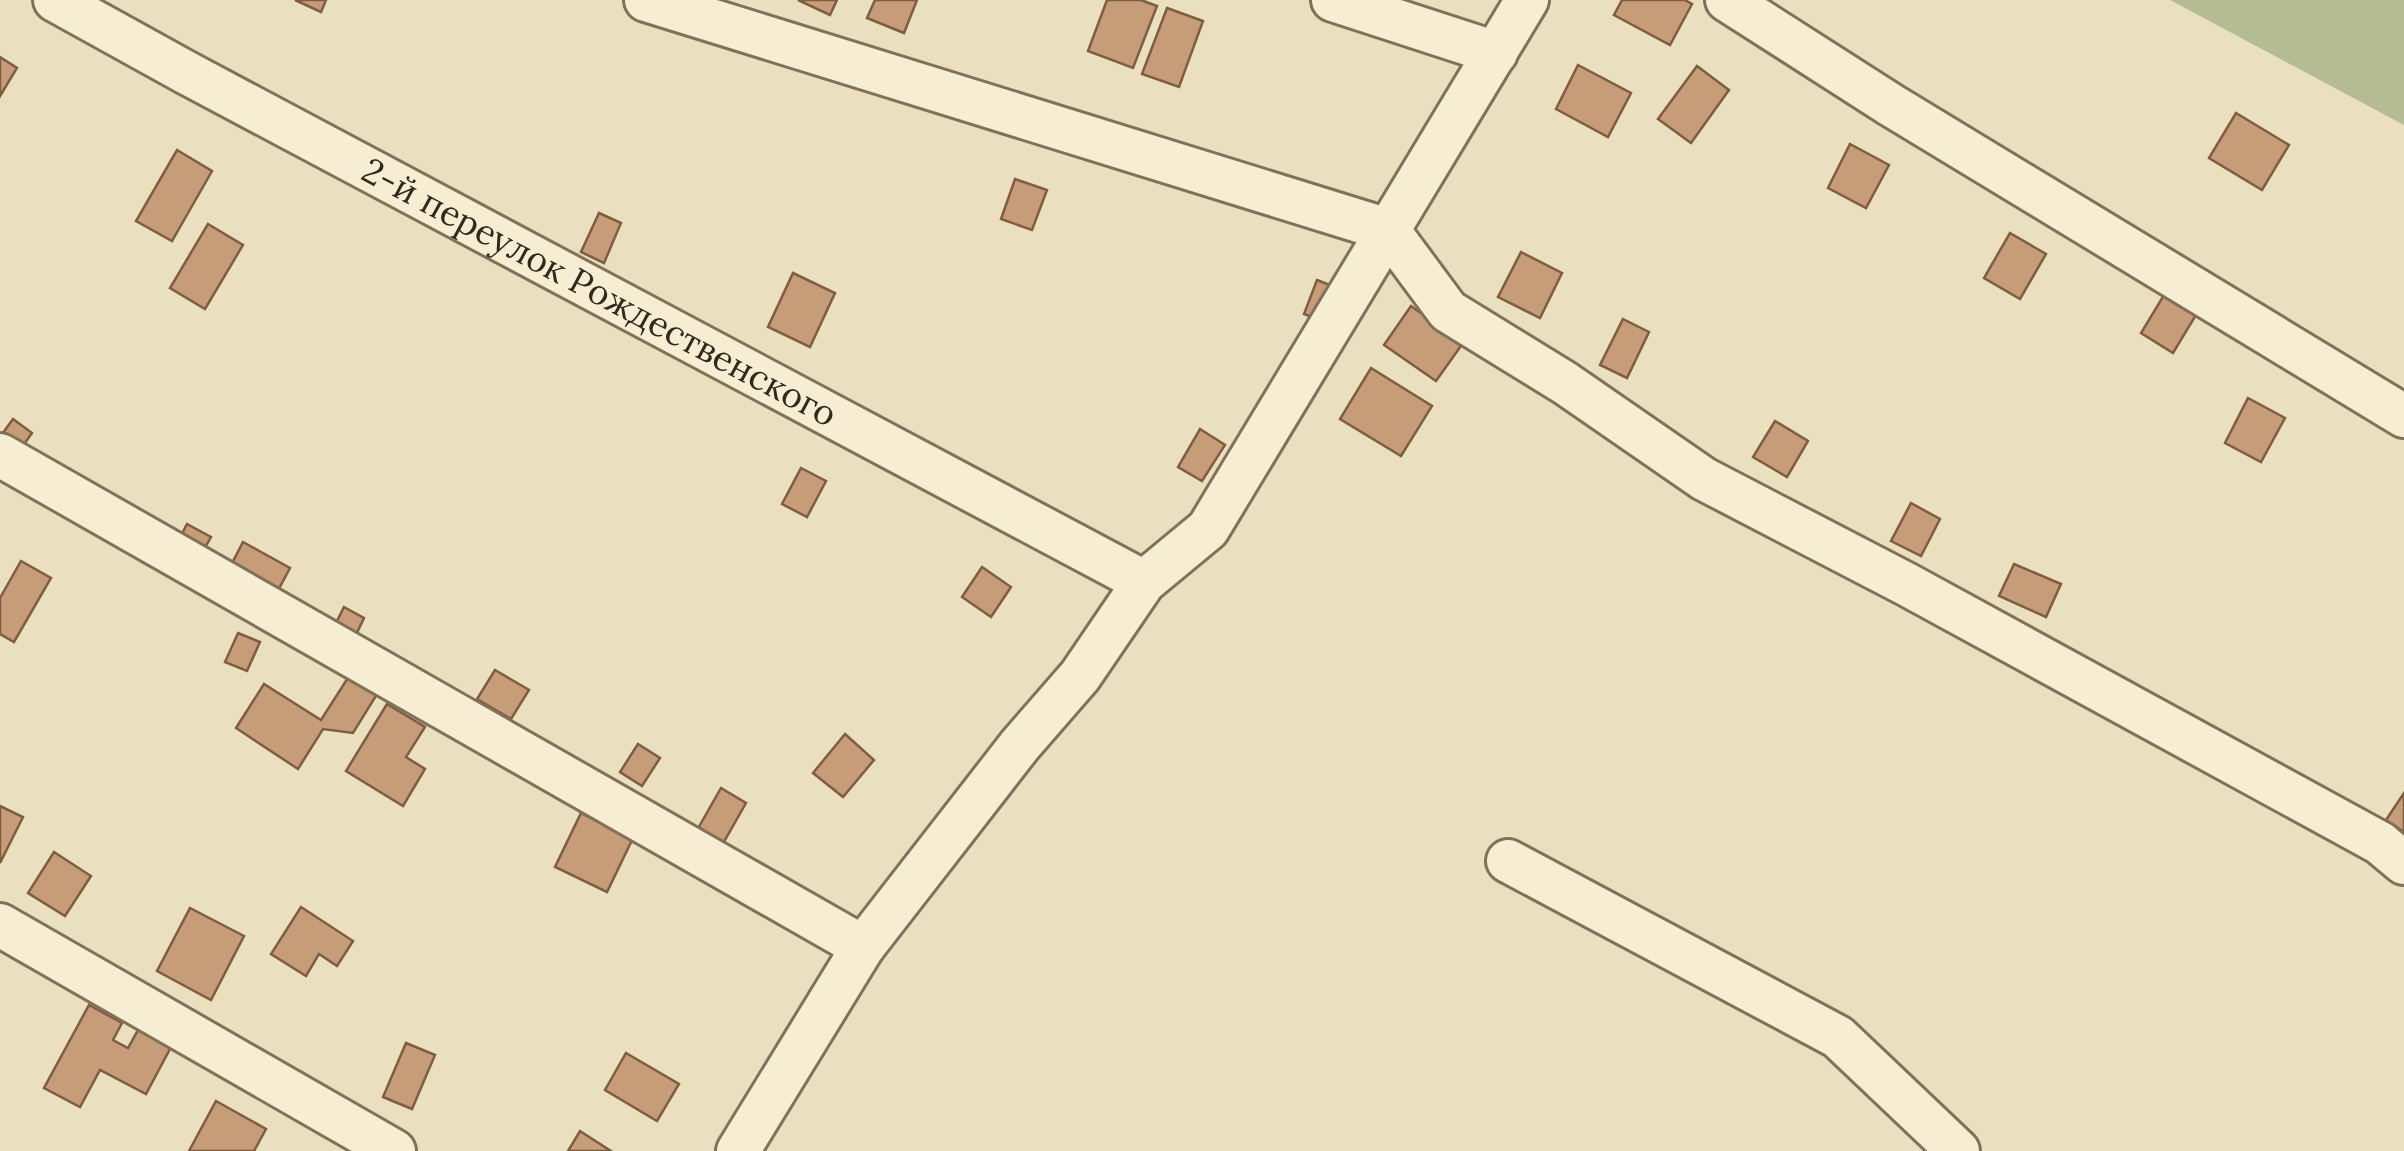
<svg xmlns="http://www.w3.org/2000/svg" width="2404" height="1151" viewBox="0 0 2404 1151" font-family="Lora,serif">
<rect width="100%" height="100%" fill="#eae0c0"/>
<path fill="#b5bc94" d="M2170 0H2404V125Z"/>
<g fill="#c69d78" stroke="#7f5d41" stroke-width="2.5">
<path d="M295 0H326L321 12Z"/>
<path d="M798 0H837L830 15Z"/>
<path d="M875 0H917L904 33 867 18Z"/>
<path d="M1107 0H1141L1157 6 1133 68 1088 51Z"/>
<path d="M1622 0H1685L1692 4 1670 45 1614 15Z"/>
<path d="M1167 8 1203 21 1179 87 1142 74Z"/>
<path d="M0 57 17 68 0 96Z"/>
<path d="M1578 65 1631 93 1608 137 1556 109Z"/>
<path d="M1697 66 1729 90 1691 143 1658 119Z"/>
<path d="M2236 113 2289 145 2262 190 2209 158Z"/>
<path d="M1850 144 1889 165 1866 208 1828 188Z"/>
<path d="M177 150 212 171 172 241 136 221Z"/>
<path d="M1015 179 1047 190 1032 230 1001 219Z"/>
<path d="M599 213 621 223 604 263 581 252Z"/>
<path d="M208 224 243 245 205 309 170 288Z"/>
<path d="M2010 233 2046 254 2020 299 1984 278Z"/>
<path d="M1521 252 1562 273 1540 318 1498 297Z"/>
<path d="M793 273 835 293 810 347 768 327Z"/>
<path d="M1317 280 1340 289 1327 323 1304 314Z"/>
<path d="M2164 295 2196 315 2173 353 2141 333Z"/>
<path d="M1411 306 1463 343 1436 381 1384 345Z"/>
<path d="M1623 319 1649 332 1627 378 1600 365Z"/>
<path d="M1371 368 1432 406 1401 456 1340 419Z"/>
<path d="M2248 398 2285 418 2261 462 2225 443Z"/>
<path d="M13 419 32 433 13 460 0 437Z"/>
<path d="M1775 421 1808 441 1787 477 1753 457Z"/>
<path d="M1200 429 1225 445 1202 481 1178 467Z"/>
<path d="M801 468 826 481 807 517 782 504Z"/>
<path d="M1911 503 1940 519 1921 556 1891 541Z"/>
<path d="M187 524 211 537 198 560 175 547Z"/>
<path d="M243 542 290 568 275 596 228 571Z"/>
<path d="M21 561 51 578 14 642 0 634V598Z"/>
<path d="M2014 564 2061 584 2046 617 1999 596Z"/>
<path d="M982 567 1011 587 991 617 962 597Z"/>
<path d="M344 607 364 618 353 641 332 631Z"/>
<path d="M238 633 260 642 247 671 225 662Z"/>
<path d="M495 670 529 690 511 719 477 699Z"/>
<path d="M351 673 379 691 353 733 323 729 298 769 236 728 264 684 321 720Z"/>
<path d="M387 704 425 727 406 757 425 769 403 806 346 771Z"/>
<path d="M845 734 874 760 843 797 813 773Z"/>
<path d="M638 744 660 758 642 786 620 772Z"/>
<path d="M721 788 746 803 721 847 696 832Z"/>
<path d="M2404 793V832L2386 820Z"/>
<path d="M0 806 23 817 0 863Z"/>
<path d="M581 813 633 838 607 892 555 867Z"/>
<path d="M54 852 91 876 65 916 28 893Z"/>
<path d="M301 907 353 941 337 966 319 954 306 976 271 954Z"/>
<path d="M190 908 244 936 211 1000 157 971Z"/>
<path d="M89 1005 122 1023 113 1040 128 1048 138 1030 171 1047 146 1094 100 1070 80 1107 44 1088Z"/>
<path d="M406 1043 435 1055 412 1109 383 1097Z"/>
<path d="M626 1053 679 1084 657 1121 605 1090Z"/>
<path d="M216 1101 266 1129 254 1151H189Z"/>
<path d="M580 1131 611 1151H568Z"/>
</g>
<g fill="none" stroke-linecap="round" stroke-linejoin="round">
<g stroke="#827159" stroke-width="48">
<g id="minor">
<path id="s1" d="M55 0 187 73 1144 582"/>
<path d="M646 0 1388 230 1448 311 1565 383 1704 479 1906 584 2380 843 2404 863"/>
<path d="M1333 0 1496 53"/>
<path d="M1727 0 1891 105 2404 416"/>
<path d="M0 455 863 947"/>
<path d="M1508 861 1838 1037 1958 1151"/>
<path d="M0 925 394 1151"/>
<path d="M738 1151 863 947 1020 745 1080 676 1144 582 1208 529 1527 0"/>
</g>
</g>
<use href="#minor" stroke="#f6edd2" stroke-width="42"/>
</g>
<g text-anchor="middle" stroke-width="8" stroke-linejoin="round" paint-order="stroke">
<g font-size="35" fill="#32281d" stroke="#f2eacf">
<text dy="12" stroke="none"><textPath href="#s1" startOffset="618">2-й переулок Рождественского</textPath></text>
</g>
</g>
</svg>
